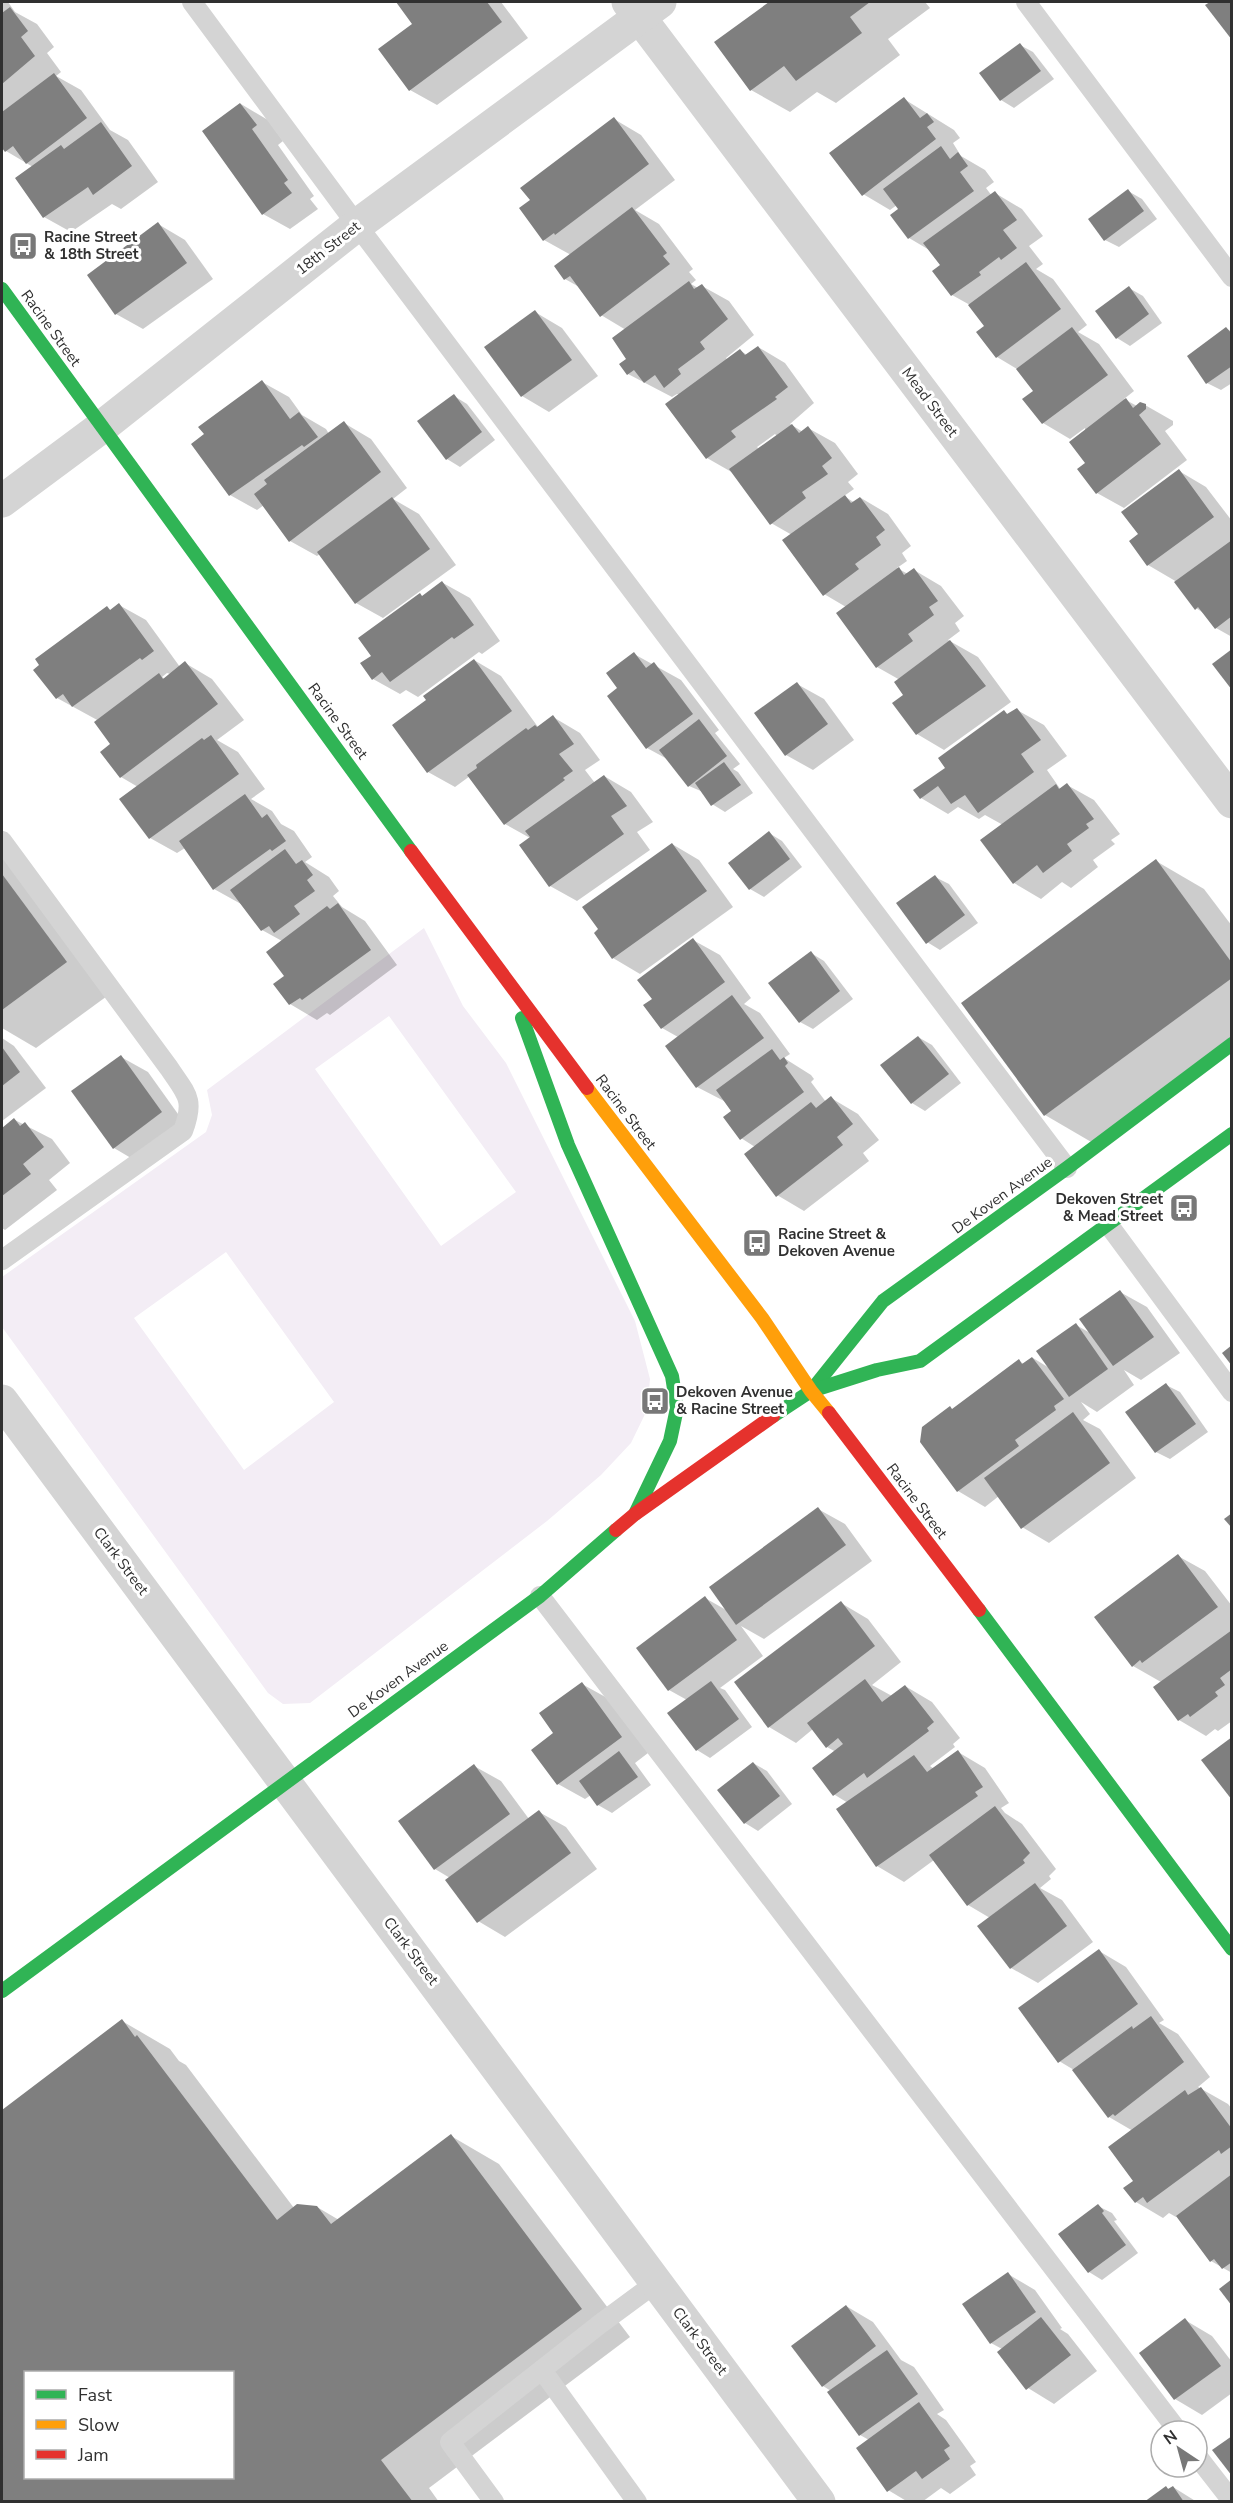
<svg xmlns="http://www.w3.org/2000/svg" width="1233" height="2503" viewBox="0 0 1233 2503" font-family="'Nunito Sans',sans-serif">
<rect width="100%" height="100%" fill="#fff"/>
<path fill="#f3edf5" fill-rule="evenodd" d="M424 928 463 1006 506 1063 635 1321 650 1379 647 1410 631 1443 601 1475 547 1521 310 1703 283 1704 268 1693 2 1327V1277L206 1132 212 1115 207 1090ZM389 1016 516 1192 441 1246 315 1069ZM226 1252 334 1402 244 1470 134 1318Z"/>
<g fill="#0003" fill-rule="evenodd">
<path d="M2 2H8L15 12 37 24 54 47 47 53 61 72 56 76 81 90 110 130 128 140 158 182 121 209 112 204 71 232 44 217 33 167 6 151 2 146Z"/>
<path d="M398 2H501L528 38 437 105 410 90 415 24Z"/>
<path d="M772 2H925L930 8 888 39 900 55 836 103 817 92 790 112 751 90 716 43Z"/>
<path d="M1020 45 1033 52 1054 79 1014 108 1001 100Z"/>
<path d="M904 99 954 130 960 138 953 143 961 156 985 170 994 182 986 188 992 196 995 193 1022 209 1043 236 1029 246 1043 264 1036 269 1053 279 1087 325 1078 332 1099 344 1134 391 1124 399 1137 406 1145 405 1173 421V425L1165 431 1187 460 1124 508 1097 493 1087 463 1085 428 1070 439 1043 423 1025 399 1035 392 1017 369 997 357 986 326 970 305 952 295 942 265 931 251 909 238 892 215 900 209 897 205 890 210 863 194Z"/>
<path d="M241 104 268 120 283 141 278 145 314 196 310 199 318 209 290 229 263 214Z"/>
<path d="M614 119 641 135 675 180 635 210 659 224 693 269 689 272 696 280 691 284 698 288 702 286 729 301 754 335 726 358 728 361 741 351 747 355 758 347 785 363 814 403 790 424 803 432 808 428 835 443 858 474 848 482 854 489 844 496 855 503 861 498 888 514 911 546 902 553 907 561 897 568 908 574 914 570 941 586 964 616 955 623 960 631 948 640 978 657 1011 702 944 750 917 734 900 680 877 667 846 607 824 594 792 535 771 523 735 474 707 458 680 395 677 394 672 397 628 374 626 330 601 315 581 288 565 279 571 255 544 240ZM775 434 777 436 759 449 757 447Z"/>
<path d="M1128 191 1142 199 1157 219 1119 247 1105 240Z"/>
<path d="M158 224 185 240 213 279 143 329 116 314Z"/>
<path d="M1129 288 1143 296 1162 323 1130 346 1117 338Z"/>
<path d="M535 312 562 328 598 376 549 412 522 396Z"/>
<path d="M1227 329 1232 332V383L1221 390 1207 383Z"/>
<path d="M262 382 289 397 302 415 326 429 329 434 344 423 371 439 407 488 393 499 419 514 456 565 383 618 356 603 320 554 317 556 290 541 264 505 257 510 230 495Z"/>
<path d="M454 396 467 404 495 440 460 467 447 459Z"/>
<path d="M1179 471 1206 487 1232 521V637L1216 628 1205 614 1196 608 1177 582 1148 565 1131 541 1140 535Z"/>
<path d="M443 583 470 598 500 641 482 654 479 652 418 697 406 690 400 694 373 679V656L423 597Z"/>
<path d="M119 605 146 620 180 667 185 663 212 679 244 720 217 740 238 752 265 789 251 799 272 811 281 824 294 831 312 857 305 862 329 877 339 891 333 896 342 907 365 921 397 965 330 1015 327 1013 317 1020 290 1004 282 941 262 930 241 904 214 889 185 848 177 853 150 838 138 787 121 777 112 744 99 721 57 698 107 608 112 611ZM167 673 170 674 165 679 162 677Z"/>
<path d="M634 654 681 680 719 730 715 733 740 764 733 769 738 772 753 793 725 812 712 804 703 792 689 786 669 760 647 748 619 689Z"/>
<path d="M474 660 501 676 538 727 553 717 580 733 600 760 585 770 595 783 604 776 631 792 653 822 637 832 650 850 577 901 550 886 530 838 505 824 470 776 455 787 428 772V701Z"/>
<path d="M797 684 824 699 854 740 813 770 786 755Z"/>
<path d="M1017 710 1044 725 1067 756 1047 770 1061 790 1067 785 1094 800 1120 834 1111 840 1115 844 1093 860 1098 867 1071 888 1062 882 1041 899 1014 883 1003 825 985 815 979 819 958 807 948 814 921 798 947 768 1004 712 1009 715Z"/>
<path d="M769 833 782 841 802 867 764 897 750 889 730 863Z"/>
<path d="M2 840 114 991 36 1048 2 1028Z"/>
<path d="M672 844 699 860 733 907 640 974 613 958Z"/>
<path d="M1156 861 1204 889 1232 926V1041L1093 1143 1045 1115Z"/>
<path d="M935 877 949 884 978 923 940 950 927 942Z"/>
<path d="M693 940 720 955 751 998 744 1004 760 1013 790 1054 784 1058 811 1075 814 1079 811 1082 826 1102 831 1098 858 1114 879 1140 863 1153 869 1161 804 1211 777 1195 755 1147 741 1138 733 1112 726 1102 697 1087 667 1046 678 1037 662 1028 654 1000Z"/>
<path d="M811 953 824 961 853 999 813 1029 800 1022Z"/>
<path d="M918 1037 932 1045 961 1083 925 1111 912 1103Z"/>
<path d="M2 1038 14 1046 46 1088 2 1121Z"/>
<path d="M121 1057 148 1072 188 1128 141 1164 114 1148Z"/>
<path d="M15 1120 52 1139 70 1163 49 1180 57 1190 5 1230 2 1228V1127L3 1129Z"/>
<path d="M1120 1292 1147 1307 1180 1353 1141 1380 1124 1370 1134 1385 1097 1412 1081 1402 1090 1414 1083 1420 1100 1429 1136 1478 1049 1543 1022 1527 999 1496 985 1507 958 1491 953 1410 1019 1361 1024 1364 1033 1358 1051 1369 1076 1325 1092 1334Z"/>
<path d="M1166 1385 1180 1392 1208 1432 1170 1459 1156 1452Z"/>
<path d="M818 1509 845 1524 872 1561 764 1639 741 1626 763 1656 720 1688 725 1690 752 1727 710 1758 697 1750 669 1713 687 1700 669 1690 705 1598 728 1611Z"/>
<path d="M1178 1556 1205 1571 1232 1606V1721L1218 1731 1215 1729 1206 1736 1179 1720 1161 1682 1133 1666Z"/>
<path d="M841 1603 868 1619 901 1662 872 1685 892 1696 905 1686 932 1702 960 1738 953 1744 955 1747 930 1766 934 1769 958 1752 985 1768 1009 1803 1001 1808 1005 1813 1022 1824 1056 1869 1049 1876 1051 1879 1040 1888 1062 1900 1093 1942 1038 1983 1011 1968 990 1918 968 1905 934 1860 904 1882 877 1866 848 1803 835 1795 814 1768 836 1752 827 1747 813 1729 796 1743 769 1727Z"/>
<path d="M582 1684 609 1699 648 1753 635 1763 651 1785 612 1813 598 1805 591 1795 585 1799 558 1784 556 1734Z"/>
<path d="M753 1763 767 1771 792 1804 758 1831 745 1823Z"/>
<path d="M474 1766 501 1781 529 1819 539 1812 566 1827 597 1869 505 1937 478 1921 450 1878 435 1869Z"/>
<path d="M1099 1951 1126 1967 1164 2020 1159 2023 1178 2034 1210 2077 1198 2087 1228 2104 1232 2109V2273L1211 2261 1177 2216 1176 2217 1169 2213 1163 2218 1136 2202 1133 2131 1109 2117 1074 2070 1059 2061Z"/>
<path d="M122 2021 170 2049 179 2061 186 2065 294 2208 317 2207 339 2220 451 2136 499 2164 630 2337 429 2488 439 2502H2V2112ZM26 2372H232V2478H26Z"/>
<path d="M1098 2206 1112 2213 1117 2220 1114 2221 1138 2253 1102 2280 1089 2272Z"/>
<path d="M1008 2274 1035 2290 1062 2328 1060 2329 1068 2334 1097 2371 1054 2404 1028 2388 1002 2349 991 2343Z"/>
<path d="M846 2306 873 2322 901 2360 914 2367 944 2410 937 2414 946 2420 976 2462 970 2466 976 2475 950 2494 941 2488 922 2502H908L888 2490 869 2440 860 2435 831 2391 823 2386Z"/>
<path d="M1185 2320 1212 2336 1232 2362V2393L1202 2415 1175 2399Z"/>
<path d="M1166 2487 1170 2490 1173 2487 1197 2502H1147Z"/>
</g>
<g fill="#7f7f7f" fill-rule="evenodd">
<path d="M396 2H487L502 22 409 91 378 49 412 24Z"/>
<path d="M769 2H870L850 17 862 33 796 81 784 66 750 91 714 42Z"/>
<path d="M1210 2H1232V40L1205 5Z"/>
<path d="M10 7 28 31 21 37 35 56 2 84V13Z"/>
<path d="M1020 43 1041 71 1000 101 979 73Z"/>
<path d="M54 73 87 118 26 164 13 146 5 152 2 148V112Z"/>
<path d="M904 97 920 118 927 113 934 122 927 127 936 139 862 196 829 153Z"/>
<path d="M240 103 257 125 252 129 288 180 284 183 292 193 262 215 202 131Z"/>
<path d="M614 117 649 164 555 235 554 233 543 241 519 208 530 200 520 188Z"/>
<path d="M101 122 132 166 93 195 88 187 43 218 15 178 61 145 64 149Z"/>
<path d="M941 146 950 159 958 152 968 166 960 172 974 191 908 239 890 215 898 209 883 189Z"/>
<path d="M1128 189 1144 211 1104 241 1088 219Z"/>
<path d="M995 191 1017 220 1003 230 1017 248 1001 260 999 257 979 272 981 275 951 296 932 271 940 265 923 243Z"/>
<path d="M632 207 667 253 663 256 670 264 600 317 570 276 564 280 554 266Z"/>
<path d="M158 222 187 263 115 315 87 275Z"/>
<path d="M1026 262 1061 309 996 358 976 332 984 326 968 305Z"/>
<path d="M689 281 694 289 702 284 728 319 700 342 705 349 678 369 681 374 664 388 655 375 644 383 634 370 627 375 619 364 626 359 612 338Z"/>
<path d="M1129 286 1149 314 1116 339 1095 311Z"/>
<path d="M535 310 572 360 521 397 484 347Z"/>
<path d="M1072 327 1108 375 1042 424 1022 399 1033 391 1016 369Z"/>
<path d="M1226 327 1232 334V366L1206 384 1187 356Z"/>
<path d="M758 346 788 387 775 397 777 399 731 431 736 437 706 459 665 404 740 349 745 355Z"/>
<path d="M262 380 290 419 299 412 318 437 304 447 302 445 229 496 191 444 204 434 198 427Z"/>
<path d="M454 394 482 432 446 460 417 421Z"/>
<path d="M1126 398 1133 408 1140 402 1146 404V409L1139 415 1161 444 1096 494 1077 469 1085 463 1069 442Z"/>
<path d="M344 421 381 472 289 542 254 494 267 484 264 480Z"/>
<path d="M792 424 799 433 808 426 832 458 822 466 828 474 802 492 806 498 770 525 729 469Z"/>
<path d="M1179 469 1214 517 1147 566 1129 541 1138 534 1121 512Z"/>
<path d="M845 495 851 503 860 497 885 530 876 537 881 545 855 564 859 569 823 596 782 540Z"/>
<path d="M392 497 430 549 355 604 317 552Z"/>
<path d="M1232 540V616L1215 629 1198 607 1195 610 1174 582Z"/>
<path d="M899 567 904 575 914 568 938 601 929 607 934 615 908 634 913 641 876 668 836 613Z"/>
<path d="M442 581 474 625 454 639 452 637 390 682 382 672 372 680 360 663 371 656 358 638 420 593 422 596Z"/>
<path d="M119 603 154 651 142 660 140 658 72 707 63 694 56 699 33 670 39 665 35 659 107 606 110 610Z"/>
<path d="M950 640 986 686 916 735 892 703 903 695 894 682Z"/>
<path d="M1232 649V690L1212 664Z"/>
<path d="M634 652 646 668 654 662 693 714 646 749 607 696 617 688 606 673Z"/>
<path d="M474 659 512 711 427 773 392 725 426 700 423 696Z"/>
<path d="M185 661 218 704 120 778 100 752 110 744 94 722 159 673 163 679Z"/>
<path d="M797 682 828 724 785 756 754 713Z"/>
<path d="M1017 708 1041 740 1021 754 1034 772 978 813 965 795 951 804 938 786 920 799 913 790 945 768 938 758 1004 710 1007 714Z"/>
<path d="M553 715 574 744 559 754 573 771 563 778 565 780 504 825 467 775 477 768 476 765 526 728 528 730 535 725 537 727Z"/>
<path d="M699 719 727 756 688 787 659 750Z"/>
<path d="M211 735 239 774 149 839 119 799 202 738 204 740Z"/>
<path d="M724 762 741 785 711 806 695 783Z"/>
<path d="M604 775 627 806 611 816 624 834 549 887 519 845 530 837 525 831Z"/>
<path d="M1067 783 1094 819 1086 824 1089 828 1067 844 1072 851 1043 873 1037 865 1013 884 980 840 1056 784 1059 789Z"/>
<path d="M245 794 262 818 267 814 286 841 272 851 270 849 213 890 179 841Z"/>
<path d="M769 831 790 859 749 890 728 863Z"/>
<path d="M672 843 707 891 612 959 594 933 598 929 582 907Z"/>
<path d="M285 849 296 864 302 860 313 875 307 880 315 891 294 906 300 914 274 933 269 926 261 931 230 890Z"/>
<path d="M1156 859 1232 963V978L1044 1116 961 1003Z"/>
<path d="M2 874 67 962 2 1010Z"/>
<path d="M935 875 965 915 926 944 896 903Z"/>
<path d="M338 903 371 950 302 1000 300 998 289 1005 273 984 284 976 266 952 327 906 330 909Z"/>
<path d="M693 938 725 982 661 1029 643 1005 652 999 637 980Z"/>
<path d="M811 951 840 991 799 1023 768 983Z"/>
<path d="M732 995 764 1038 696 1088 665 1046Z"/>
<path d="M918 1036 949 1074 911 1104 880 1065Z"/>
<path d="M2 1047 20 1072 2 1086Z"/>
<path d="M772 1049 780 1060 784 1057 788 1063 785 1066 804 1092 740 1140 723 1117 731 1111 716 1090Z"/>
<path d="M121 1055 162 1112 113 1149 71 1091Z"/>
<path d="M831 1096 853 1124 837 1137 843 1145 776 1197 744 1154 811 1102 816 1108Z"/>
<path d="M14 1118 20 1126 25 1122 44 1147 23 1164 31 1174 2 1196V1128Z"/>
<path d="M1120 1290 1154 1337 1113 1366 1079 1319Z"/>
<path d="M1076 1323 1108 1369 1069 1397 1036 1351Z"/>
<path d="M1232 1345V1366L1222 1353Z"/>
<path d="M1032 1357 1064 1399 1054 1406 1056 1410 1015 1440 1019 1446 957 1492 920 1442 922 1427 950 1406 952 1409 1019 1359 1022 1364Z"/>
<path d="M1166 1383 1196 1424 1155 1453 1125 1412Z"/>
<path d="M1073 1412 1110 1463 1021 1529 984 1478Z"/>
<path d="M818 1507 846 1545 736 1625 709 1587Z"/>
<path d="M1232 1513V1528L1224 1519Z"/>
<path d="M1178 1554 1218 1607 1142 1663 1140 1660 1132 1667 1094 1617Z"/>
<path d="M705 1596 737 1640 668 1691 636 1648Z"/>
<path d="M841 1601 875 1646 768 1728 734 1682Z"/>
<path d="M1232 1630V1669L1220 1678 1225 1685 1215 1692 1218 1696 1190 1717 1188 1714 1178 1721 1153 1687Z"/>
<path d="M865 1679 882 1702 905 1685 934 1722 927 1728 929 1731 867 1778 864 1773 833 1796 812 1768 843 1744 838 1738 826 1748 807 1723Z"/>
<path d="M711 1681 739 1719 696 1751 667 1713Z"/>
<path d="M582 1682 622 1737 557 1785 531 1750 553 1733 539 1713Z"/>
<path d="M1232 1737V1800L1201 1760Z"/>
<path d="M958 1750 983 1787 975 1792 978 1796 876 1867 836 1809 914 1755 927 1772Z"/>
<path d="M619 1751 638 1777 597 1806 579 1781Z"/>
<path d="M753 1762 780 1796 744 1824 717 1790Z"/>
<path d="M474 1764 510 1814 434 1870 398 1821Z"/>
<path d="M995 1806 1030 1853 1023 1860 1025 1863 967 1906 929 1855Z"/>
<path d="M539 1810 571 1853 477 1923 445 1880Z"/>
<path d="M1035 1883 1067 1926 1010 1969 977 1926Z"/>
<path d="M1099 1949 1138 2004 1058 2063 1018 2008Z"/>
<path d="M1151 2016 1184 2062 1115 2116 1113 2114 1108 2118 1072 2070 1132 2026 1133 2029Z"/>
<path d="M122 2019 135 2037 137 2035 277 2220 297 2204 317 2206 331 2224 451 2134 582 2309 381 2460 413 2502H2V2110ZM26 2372H232V2478H26Z"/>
<path d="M1201 2087 1232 2129V2146L1221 2154 1219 2150 1147 2203 1143 2197 1135 2203 1123 2188 1133 2181 1108 2147 1185 2090 1188 2095Z"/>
<path d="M1232 2174V2262L1222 2269 1214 2259 1210 2262 1176 2216Z"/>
<path d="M1098 2204 1104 2211 1102 2213 1126 2245 1088 2273 1058 2234Z"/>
<path d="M1008 2272 1036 2312 990 2344 962 2304Z"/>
<path d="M1232 2279V2306L1219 2289Z"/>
<path d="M846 2305 876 2346 822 2387 791 2346Z"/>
<path d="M1041 2317 1071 2355 1026 2390 997 2352Z"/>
<path d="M1185 2318 1221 2366 1174 2400 1139 2353Z"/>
<path d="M887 2350 918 2394 859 2436 827 2392Z"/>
<path d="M919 2402 950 2446 944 2450 950 2459 922 2479 916 2471 887 2492 856 2448Z"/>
<path d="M1232 2436V2476L1212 2450Z"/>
<path d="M1166 2486 1168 2489 1173 2486 1184 2502H1144Z"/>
</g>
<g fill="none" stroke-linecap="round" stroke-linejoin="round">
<g stroke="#d4d4d4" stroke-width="20">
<path d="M192 2 357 225 1067 1168"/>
<path d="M1026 2 1232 277"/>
<path d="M2 841 169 1068C187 1095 195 1099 183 1131L2 1260"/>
<path d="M1108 1224 1232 1392"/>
<path d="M540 1596 1178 2431"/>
<path d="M542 2370 637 2502"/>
<path d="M1197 2456 1232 2501"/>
<path d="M494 2502 450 2442 600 2324 657 2282"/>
</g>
<g stroke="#d4d4d4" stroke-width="33">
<path d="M628 2 1232 802"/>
<path d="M2 501 103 426 357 225 660 2"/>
<path d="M2 1401 819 2502"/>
</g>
<g stroke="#30b455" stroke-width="14">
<path d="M2 289 411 851"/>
<path d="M522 1018 568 1145 672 1376 677 1408 670 1441 635 1514"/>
<path d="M811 1391 883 1301 1067 1168 1232 1044"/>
<path d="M773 1416 811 1391 877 1370 920 1361 1232 1134"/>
<path d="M979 1610 1232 1949"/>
<path d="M2 1991 540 1596 616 1530"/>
</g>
<path stroke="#ff9f0a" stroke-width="14" d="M587 1088 762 1318 811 1391 829 1413"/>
<g stroke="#e5322d" stroke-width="14">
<path d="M411 851 587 1088"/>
<path d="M829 1413 979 1610"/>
<path d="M616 1530 635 1514 773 1416"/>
</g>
</g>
<defs>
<g id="bus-square" transform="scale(1.5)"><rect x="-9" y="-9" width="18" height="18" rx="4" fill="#787878" stroke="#fff"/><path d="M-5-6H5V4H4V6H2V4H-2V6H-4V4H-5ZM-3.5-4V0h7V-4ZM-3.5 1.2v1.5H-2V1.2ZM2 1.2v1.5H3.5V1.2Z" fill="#fff"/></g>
</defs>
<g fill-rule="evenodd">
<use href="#bus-square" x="23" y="246"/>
<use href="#bus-square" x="1184" y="1208"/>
<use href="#bus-square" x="757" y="1243"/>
<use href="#bus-square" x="655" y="1401"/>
</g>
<g text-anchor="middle" stroke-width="6" stroke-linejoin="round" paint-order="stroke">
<g font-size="15" font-weight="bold" fill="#303030" stroke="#fff" text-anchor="start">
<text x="44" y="242">Racine Street<tspan x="44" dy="17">&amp; 18th Street</tspan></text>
<text x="1163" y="1204" text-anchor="end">Dekoven Street<tspan x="1163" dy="17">&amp; Mead Street</tspan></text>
<text x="778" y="1239">Racine Street &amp;<tspan x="778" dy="17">Dekoven Avenue</tspan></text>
<text x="676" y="1397">Dekoven Avenue<tspan x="676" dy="17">&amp; Racine Street</tspan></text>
</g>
<g font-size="15" fill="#303030" stroke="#fff">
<text transform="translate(328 248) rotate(-38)" y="5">18th Street</text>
<text transform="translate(51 328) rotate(54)" y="5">Racine Street</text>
<text transform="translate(930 402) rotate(53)" y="5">Mead Street</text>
<text transform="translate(338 721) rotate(54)" y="5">Racine Street</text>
<text transform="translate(626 1112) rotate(53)" y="5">Racine Street</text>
<text transform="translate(1002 1195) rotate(-36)" y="5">De Koven Avenue</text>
<text transform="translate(917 1501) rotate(53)" y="5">Racine Street</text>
<text transform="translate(121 1561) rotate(53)" y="5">Clark Street</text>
<text transform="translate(398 1679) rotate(-36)" y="5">De Koven Avenue</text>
<text transform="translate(411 1951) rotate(53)" y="5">Clark Street</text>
<text transform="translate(700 2341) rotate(53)" y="5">Clark Street</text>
</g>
</g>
<rect width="1233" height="2503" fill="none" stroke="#303030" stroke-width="6"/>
<rect x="24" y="2371" width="210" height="108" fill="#ffffff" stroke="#acacac" stroke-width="1.5"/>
<rect x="36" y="2390" width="30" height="9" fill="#30b455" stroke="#acacac" stroke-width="1.5"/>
<text x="78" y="2401" font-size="18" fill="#303030">Fast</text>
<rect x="36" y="2420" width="30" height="9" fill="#ff9f0a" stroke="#acacac" stroke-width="1.5"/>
<text x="78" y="2431" font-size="18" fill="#303030">Slow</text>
<rect x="36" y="2450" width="30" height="9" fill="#e5322d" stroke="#acacac" stroke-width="1.5"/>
<text x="78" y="2461" font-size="18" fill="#303030">Jam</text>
<g transform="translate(1179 2449) rotate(324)"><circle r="28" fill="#ffffff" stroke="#acacac" stroke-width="1.5"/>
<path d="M0-4.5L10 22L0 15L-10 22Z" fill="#787878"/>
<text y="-9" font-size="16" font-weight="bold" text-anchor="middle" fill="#303030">N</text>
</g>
</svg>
